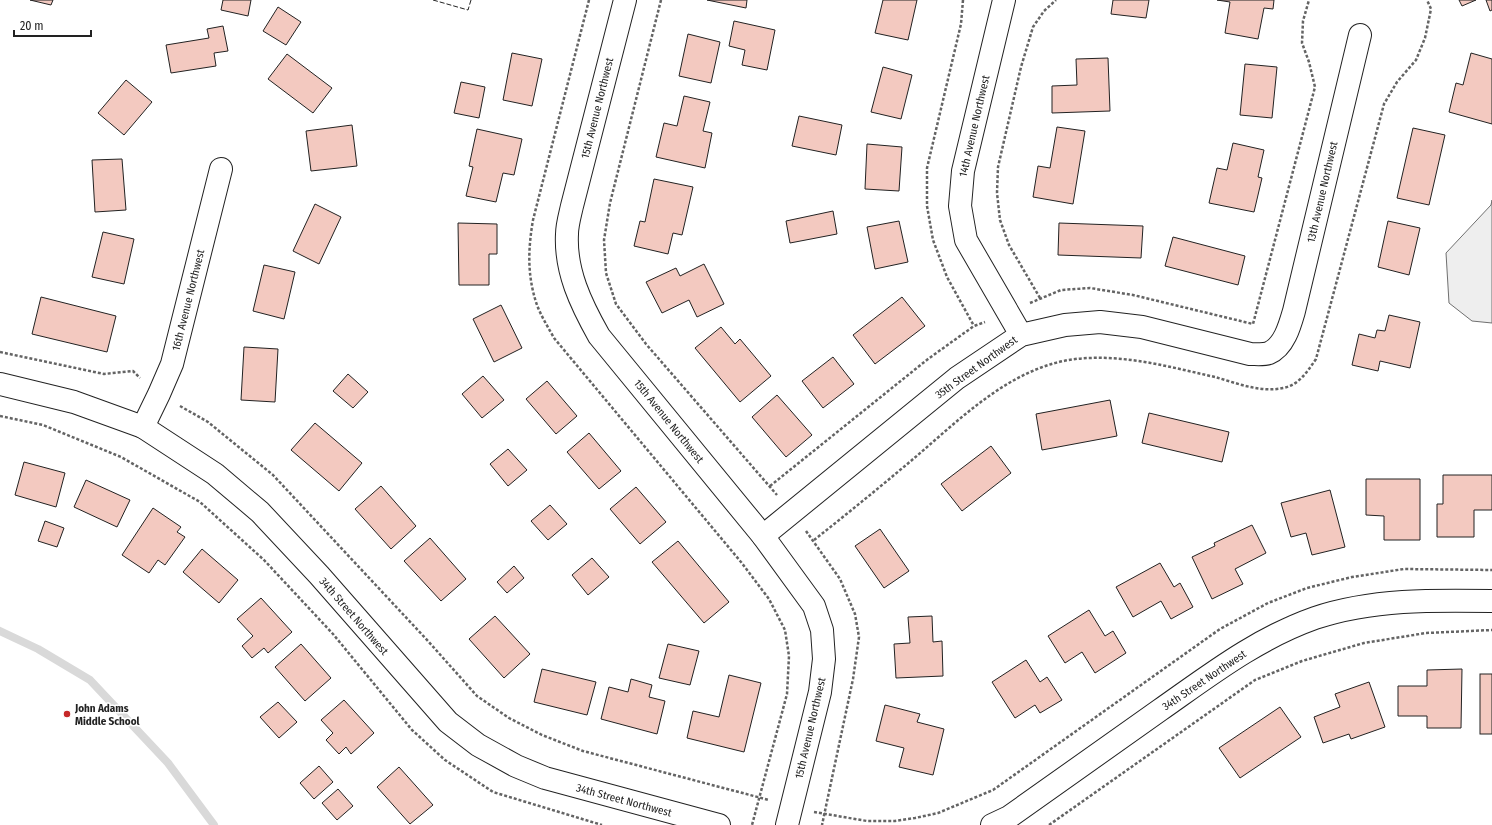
<svg xmlns="http://www.w3.org/2000/svg" width="1492" height="825" viewBox="0 0 1492 825" font-family="'Fira Sans Condensed',sans-serif">
<rect width="100%" height="100%" fill="#fff"/>
<path fill="#eee" stroke="#6f6f6f" d="M1492 200V323L1472 321 1449 303 1446 253 1491 205Z"/>
<g fill="none" stroke-linecap="round" stroke-linejoin="round">
<path stroke="#d9d9d9" stroke-width="8" d="M0 631 38 649 90 680 168 763 214 825"/>
</g>
<g fill="#f3c9c0" stroke="#222">
<path d="M30 0H53L51 5Z"/>
<path d="M223 0H251L248 16 221 10Z"/>
<path d="M707 0H747L746 8Z"/>
<path d="M883 0H917L908 40 875 33Z"/>
<path d="M1113 0H1149L1146 18 1111 14Z"/>
<path d="M1217 0H1274L1273 9 1264 8 1258 39 1225 33 1230 2Z"/>
<path d="M1459 0H1476L1462 6Z"/>
<path d="M1486 0H1492V10L1490 11Z"/>
<path d="M278 7 301 22 286 45 263 31Z"/>
<path d="M734 21 775 30 767 70 742 65 745 50 729 46Z"/>
<path d="M223 26 228 51 214 53 216 66 171 73 166 45 209 38 207 29Z"/>
<path d="M688 34 720 42 711 83 679 76Z"/>
<path d="M512 53 542 59 532 106 503 100Z"/>
<path d="M1471 53 1492 59V124L1449 112 1456 83 1463 85Z"/>
<path d="M287 54 332 88 313 113 268 79Z"/>
<path d="M1108 58 1110 111 1052 113V86L1077 85 1076 59Z"/>
<path d="M1245 64 1277 67 1272 118 1240 115Z"/>
<path d="M883 67 912 75 901 119 871 112Z"/>
<path d="M126 80 152 102 124 135 98 113Z"/>
<path d="M461 82 485 87 479 118 454 113Z"/>
<path d="M684 96 710 102 703 131 712 133 705 168 656 157 664 123 677 126Z"/>
<path d="M799 116 842 125 836 155 792 146Z"/>
<path d="M352 125 357 166 311 171 306 131Z"/>
<path d="M1057 127 1085 131 1073 204 1033 197 1038 166 1050 168Z"/>
<path d="M1413 128 1445 135 1429 205 1397 198Z"/>
<path d="M477 129 522 139 514 175 503 173 496 202 466 196 473 167 469 166Z"/>
<path d="M1233 143 1264 150 1258 177 1262 178 1254 212 1209 203 1217 168 1227 170Z"/>
<path d="M867 144 902 147 899 191 865 189Z"/>
<path d="M122 159 126 210 95 212 92 160Z"/>
<path d="M654 179 693 187 682 235 673 233 668 254 634 246 640 221 645 222Z"/>
<path d="M315 204 341 217 319 264 293 251Z"/>
<path d="M833 211 837 234 790 243 786 221Z"/>
<path d="M899 221 908 262 875 269 867 227Z"/>
<path d="M1388 221 1420 228 1409 275 1378 267Z"/>
<path d="M458 223 497 224V254H489V285H459Z"/>
<path d="M1059 223 1143 226 1141 258 1058 255Z"/>
<path d="M103 232 134 239 124 284 92 277Z"/>
<path d="M1173 237 1245 256 1238 285 1165 266Z"/>
<path d="M704 264 724 304 697 317 689 300 662 313 646 282 676 268 680 276Z"/>
<path d="M264 265 295 272 284 319 253 311Z"/>
<path d="M41 297 116 316 107 352 32 334Z"/>
<path d="M902 297 925 326 875 364 853 335Z"/>
<path d="M501 305 522 348 494 362 473 319Z"/>
<path d="M1389 315 1420 322 1410 368 1380 361 1378 371 1352 365 1359 334 1375 338 1377 330 1385 331Z"/>
<path d="M721 327 735 344 740 339 771 376 740 402 695 348Z"/>
<path d="M244 347 278 349 275 402 241 400Z"/>
<path d="M833 357 854 384 823 408 802 381Z"/>
<path d="M348 374 368 392 353 408 333 391Z"/>
<path d="M483 376 504 400 482 418 462 394Z"/>
<path d="M547 381 577 416 556 434 526 399Z"/>
<path d="M777 395 812 435 786 457 752 417Z"/>
<path d="M1110 400 1117 436 1042 450 1036 414Z"/>
<path d="M1149 413 1229 432 1222 462 1142 443Z"/>
<path d="M315 423 362 463 339 491 291 450Z"/>
<path d="M589 433 621 471 599 489 567 452Z"/>
<path d="M991 446 1011 473 962 511 941 484Z"/>
<path d="M508 449 527 470 508 486 490 464Z"/>
<path d="M24 462 65 473 56 507 15 495Z"/>
<path d="M1443 475H1492V510H1474V537H1437V504H1443Z"/>
<path d="M1366 479H1420V540H1384V516L1366 515Z"/>
<path d="M86 480 130 500 117 527 74 507Z"/>
<path d="M381 486 416 526 391 549 355 509Z"/>
<path d="M636 487 666 522 640 544 610 509Z"/>
<path d="M1330 490 1345 547 1312 555 1306 533 1291 537 1281 503Z"/>
<path d="M550 505 567 524 548 540 531 521Z"/>
<path d="M153 508 181 527 177 532 185 537 165 565 158 560 149 573 122 555Z"/>
<path d="M45 521 64 528 57 547 38 541Z"/>
<path d="M1252 525 1266 553 1235 569 1243 584 1212 599 1192 557 1215 546 1214 543Z"/>
<path d="M880 529 909 571 884 588 855 546Z"/>
<path d="M430 538 466 579 441 601 404 561Z"/>
<path d="M678 541 729 602 704 623 652 562Z"/>
<path d="M202 549 238 580 219 603 183 572Z"/>
<path d="M592 558 609 577 588 595 572 575Z"/>
<path d="M1160 563 1174 587 1180 583 1193 607 1171 619 1161 601 1133 617 1116 587Z"/>
<path d="M514 566 524 578 507 593 497 582Z"/>
<path d="M261 598 292 632 268 653 264 648 252 658 242 646 253 636 237 619Z"/>
<path d="M1089 610 1105 636 1113 631 1126 653 1095 673 1082 652 1065 663 1048 636Z"/>
<path d="M495 616 530 654 504 678 469 639Z"/>
<path d="M932 616 933 642 942 641 943 676 896 678 894 644 910 643 908 617Z"/>
<path d="M301 644 331 678 305 701 275 667Z"/>
<path d="M668 644 699 651 690 685 659 678Z"/>
<path d="M1026 660 1040 682 1047 677 1062 700 1040 713 1035 705 1015 718 992 682Z"/>
<path d="M542 669 596 682 587 715 534 702Z"/>
<path d="M1462 669 1461 728H1427V716H1398V686H1427V670Z"/>
<rect x="1480" y="674" width="12" height="60"/>
<path d="M729 675 761 683 744 752 687 738 693 711 719 717Z"/>
<path d="M631 679 652 685 649 697 665 701 657 734 601 719 609 687 628 692Z"/>
<path d="M1369 682 1385 727 1351 739 1349 734 1323 743 1314 717 1340 707 1335 694Z"/>
<path d="M344 700 374 733 351 754 346 747 339 754 326 740 333 733 321 720Z"/>
<path d="M278 702 297 722 279 738 260 717Z"/>
<path d="M885 705 920 714 917 722 944 729 933 775 899 767 904 748 876 741Z"/>
<path d="M1280 707 1301 737 1240 778 1219 748Z"/>
<path d="M319 766 333 782 314 799 300 783Z"/>
<path d="M399 767 433 805 410 824 377 787Z"/>
<path d="M338 789 353 806 337 820 322 803Z"/>
</g>
<g fill="none" stroke-linecap="round" stroke-linejoin="round">
<g stroke="#222" stroke-width="24">
<g id="minor">
<path d="M625 0 572 206C570 215 567 225 567 234 565 271 581 304 599 336L763 536 814 606 822 630 824 659 820 692 787 825"/>
<path d="M1004 0 963 171 960 206 966 240 1021 335"/>
<path d="M0 384 74 402 143 427 215 474 260 512 319 575 448 722 478 745 516 766 545 778 719 825"/>
<path d="M143 427 159 394 172 364 221 169"/>
<path d="M763 536 957 378 1021 335 1065 325 1100 322 1142 327 1250 354C1256 354 1264 355 1269 353 1284 347 1290 325 1294 311L1360 35"/>
<path d="M992 825 1009 817C1059 782 1109 746 1160 710 1210 675 1256 639 1315 618 1372 599 1433 600 1492 601"/>
</g>
</g>
<g stroke="#646464" stroke-width="2.5" stroke-dasharray="3 2" stroke-linecap="butt">
<path d="M589 0 533 220C528 249 527 276 537 305 541 316 548 327 554 338L741 562 769 599 785 630 789 656 787 694 752 825"/>
<path d="M661 0 610 203 604 240 606 273 616 304 646 344 777 495"/>
<path d="M963 0 961 24 927 168V206L933 240 947 277 974 326"/>
<path d="M1040 298 1009 245 1000 220 997 193 998 167 1021 67 1033 27 1044 11 1056 0"/>
<path d="M1030 303 1061 290 1090 288 1133 295 1253 324 1315 87 1309 62 1302 43 1303 21 1309 0"/>
<path d="M0 352 104 374 133 371 140 378"/>
<path d="M180 406 208 422 273 475 428 641 477 696 509 718 542 735 583 751 769 800"/>
<path d="M0 416 43 425 121 457 200 502 264 560 333 634 412 730 445 760 493 792 602 825"/>
<path d="M770 486 928 359 974 326 985 322"/>
<path d="M806 531 840 579 855 614 859 637 853 679 822 825"/>
<path d="M814 540C847 514 880 487 912 460 964 416 1017 360 1089 358 1132 356 1174 368 1215 377 1236 383 1261 393 1283 388 1299 385 1307 372 1316 359L1384 104 1397 82 1416 60 1425 38 1431 9 1427 0"/>
<path d="M814 812 867 821H895L915 818 938 813 993 790 1220 629 1268 603 1307 588 1352 577 1404 569 1492 570"/>
<path d="M1049 825 1255 680 1302 661 1364 643 1426 633 1492 630"/>
</g>
<use href="#minor" stroke="#fff" stroke-width="22"/>
<path stroke="#222" stroke-width="1" stroke-dasharray="5 2" stroke-linecap="butt" d="M433 0 468 10 471 0"/>
</g>
<circle fill="#c62828" stroke="#fff" stroke-width="1.5" cx="67" cy="714" r="4"/>
<g text-anchor="middle" stroke-width="3" stroke-linejoin="round" paint-order="stroke">
<g font-size="11" fill="#222" stroke="#fff">
<text transform="translate(597 108) rotate(-76)" y="4">15th Avenue Northwest</text>
<text transform="translate(974 126) rotate(-77)" y="4">14th Avenue Northwest</text>
<text transform="translate(1322 192) rotate(-77)" y="4">13th Avenue Northwest</text>
<text transform="translate(188 300) rotate(-76)" y="4">16th Avenue Northwest</text>
<text transform="translate(976 367) rotate(-36)" y="4">35th Street Northwest</text>
<text transform="translate(669 421) rotate(51)" y="4">15th Avenue Northwest</text>
<text transform="translate(354 616) rotate(49)" y="4">34th Street Northwest</text>
<text transform="translate(1204 680) rotate(-34)" y="4">34th Street Northwest</text>
<text transform="translate(810 728) rotate(-77)" y="4">15th Avenue Northwest</text>
<text transform="translate(624 800) rotate(15)" y="4">34th Street Northwest</text>
</g>
<g font-size="11" font-weight="bold" fill="#222" stroke="#fff" text-anchor="start">
<text x="75" y="712">John Adams<tspan x="75" dy="13">Middle School</tspan></text>
</g>
</g>
<path d="M14 30v6h77v-6" fill="none" stroke="#222222" stroke-width="2"/>
<text x="20" y="30" font-size="12" fill="#222222" stroke="#ffffff" stroke-width="3" paint-order="stroke">20 m</text>
</svg>
